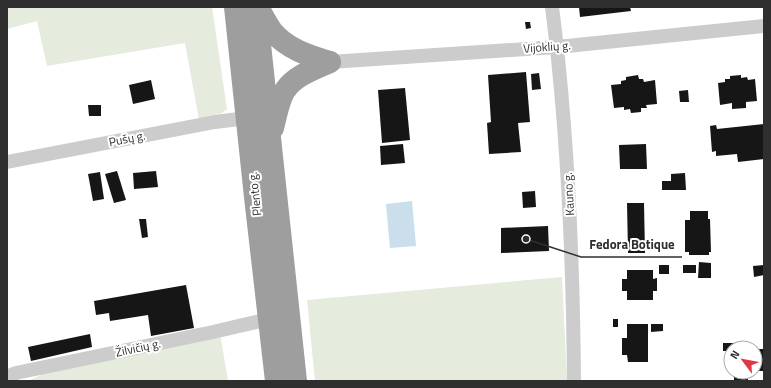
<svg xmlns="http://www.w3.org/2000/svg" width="771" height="388" viewBox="0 0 771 388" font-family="'Titillium Web',sans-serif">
<rect width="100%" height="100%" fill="#fff"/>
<g fill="#e5ebdd">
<path d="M7 7H212L227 109 222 113 199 120 185 43 47 66 37 21 7 29Z"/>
<path d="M562 277 567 381H315L307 300Z"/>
<path d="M220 333 228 381H28L43 374Z"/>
</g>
<path fill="#cadeeb" d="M412 201 416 246 390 248 386 204Z"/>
<g fill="#161616">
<path d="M579 7H630L631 11 580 17Z"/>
<path d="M525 22H530L531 28 526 29Z"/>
<path d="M526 72 530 122 518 123 521 152 489 154 487 123 491 122 488 75Z"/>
<path d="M539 73 541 89 532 90 531 74Z"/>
<path d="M638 75 639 79H643L644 82 655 80 657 104 646 105 647 108H641V112L631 113 630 109 624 110V107L614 108 611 85 621 84V81L626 80V77Z"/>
<path d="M741 75V78L747 77 748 80 755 79 757 101 746 102V108L732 109V103L720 105 718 83 725 82V79H730V76Z"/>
<path d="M151 80 155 99 133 104 129 85Z"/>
<path d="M405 88 410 140 382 143 378 90Z"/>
<path d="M688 90 689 102H680L679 91Z"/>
<path d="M88 105H101V116H89Z"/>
<path d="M764 124V159L738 162 737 154 716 156V151L712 152 710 126 716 125 717 129Z"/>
<path d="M403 144 405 163 381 165 380 146Z"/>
<path d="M646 144 647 169H620L619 145Z"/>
<path d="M117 171 126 200 114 203 105 174Z"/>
<path d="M156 171 158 187 134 189 133 173Z"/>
<path d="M100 172 104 199 93 201 88 174Z"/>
<path d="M685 173 686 190H662V181H671V174Z"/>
<path d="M535 191 536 207 523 208 522 192Z"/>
<path d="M627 203H644L645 253H628Z"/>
<path d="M690 211H708V219H710L711 252H709V255H689V252H685V220H690Z"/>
<path d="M139 219H146L148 237 142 238Z"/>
<path d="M548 226 549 251 501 253V228Z"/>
<path d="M699 262 711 263V278H698Z"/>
<rect x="659" y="265" width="10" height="9"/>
<rect x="683" y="265" width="13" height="8"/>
<path d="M764 265V275L754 277 753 266Z"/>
<path d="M627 270H653V279L657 278V291H653V300H627V291H622V279H627Z"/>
<path d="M186 285 194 328 151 336 148 315 110 321 109 313 96 315 94 301Z"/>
<rect x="613" y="319" width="5" height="8"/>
<path d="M627 324H648V362H628L627 355H622V338H627Z"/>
<path d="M651 324H663V331L651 332Z"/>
<path d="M90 334 92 347 31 361 28 347Z"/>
<path d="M723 343H747V348H731V351H723Z"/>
<rect x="755" y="349" width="9" height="22"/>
<rect x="734" y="372" width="14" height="9"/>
</g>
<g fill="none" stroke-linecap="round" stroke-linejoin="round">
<g stroke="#ccc" stroke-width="14">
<path d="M552 7C568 131 573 256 574 381"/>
<path d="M330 62 557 47 764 26"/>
<path d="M7 162 215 122 247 118"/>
<path d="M7 377 16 373 213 332 269 319"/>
</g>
<g stroke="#9e9e9e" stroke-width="22">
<path d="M235 7 255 197 276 381"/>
<path d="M256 7 296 381"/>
<path d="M259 9C263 16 267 24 272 31 287 49 309 56 330 62"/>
<path d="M273 128C276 117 279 98 286 89 296 75 315 69 330 62"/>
</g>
</g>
<g text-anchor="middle" stroke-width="4" stroke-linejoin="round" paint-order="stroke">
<g font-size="12" fill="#2f2f2f" stroke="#fff">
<text transform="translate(547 47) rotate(-4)" y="4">Vijoklių g.</text>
<text transform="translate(127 139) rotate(-11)" y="4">Pušų g.</text>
<text transform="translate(255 194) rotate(-96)" y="4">Plento g.</text>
<text transform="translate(569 194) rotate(-93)" y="4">Kauno g.</text>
<text transform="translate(138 348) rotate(-12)" y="4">Žilvičių g.</text>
</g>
</g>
<path fill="none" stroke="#2f2f2f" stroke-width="1.5" d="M526 239L581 257H682"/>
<circle fill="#2f2f2f" stroke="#fff" stroke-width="1.5" cx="526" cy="239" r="4"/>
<g font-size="13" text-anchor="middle" font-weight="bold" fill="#2f2f2f" stroke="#fff" stroke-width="4" stroke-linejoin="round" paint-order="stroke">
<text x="632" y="249">Fedora Botique</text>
</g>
<rect width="771" height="388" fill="none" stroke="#2f2f2f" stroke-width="16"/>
<g transform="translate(743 360) rotate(302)"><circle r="19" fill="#ffffff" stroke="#acacac"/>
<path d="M0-3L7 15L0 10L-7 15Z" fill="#df3845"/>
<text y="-6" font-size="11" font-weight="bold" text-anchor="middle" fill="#2f2f2f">N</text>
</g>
</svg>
